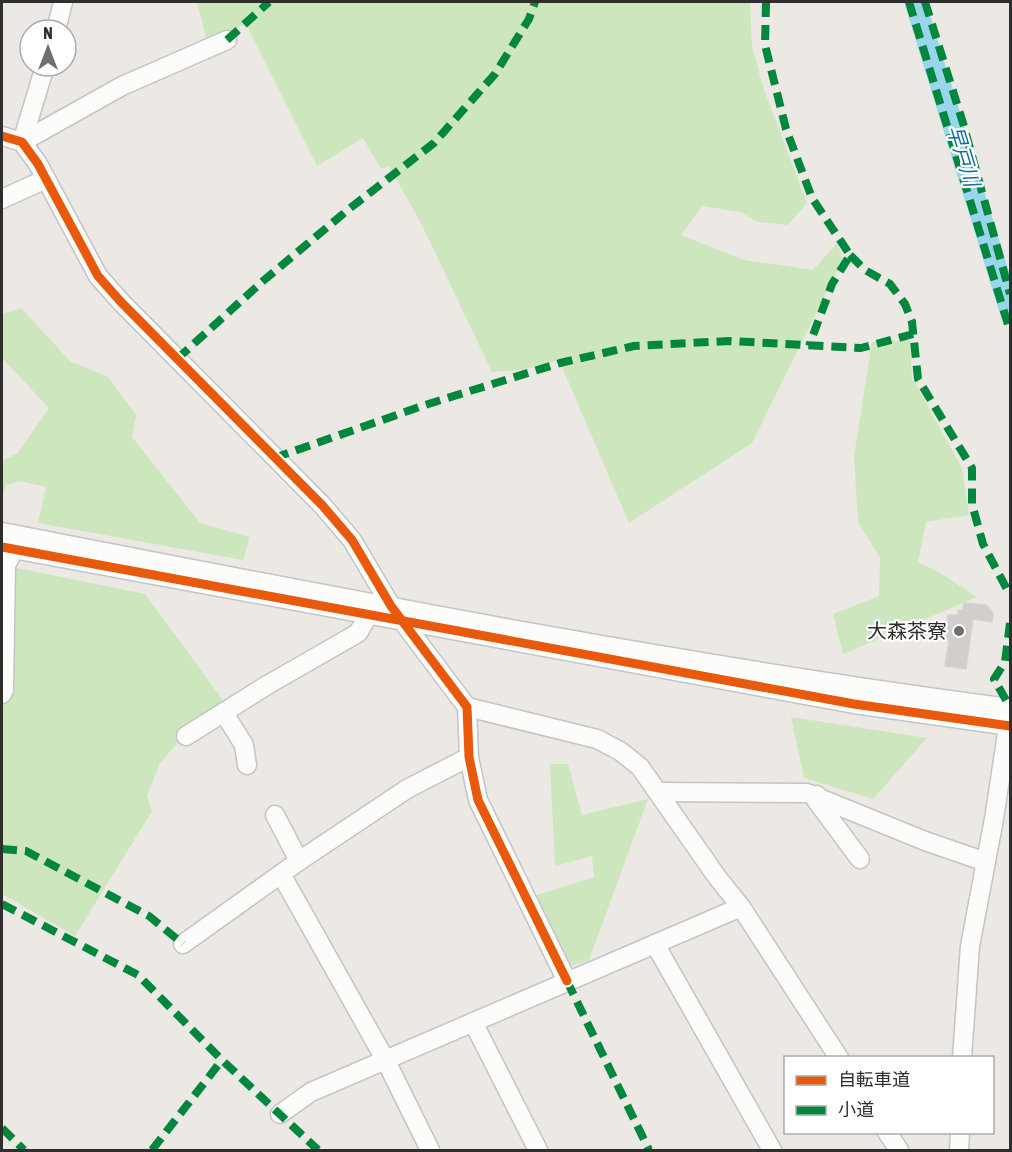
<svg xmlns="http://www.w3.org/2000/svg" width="1012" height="1152" viewBox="0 0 1012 1152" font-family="'Asap Condensed','Noto Sans JP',sans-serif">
<rect width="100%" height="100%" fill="#ece8e4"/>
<g fill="#cee6be">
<path d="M197 2H750L752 46 763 87 807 203 788 225 758 222 740 212 702 206 681 235 744 260 813 270 837 243 843 259 752 443 629 523 559 360 522 370 492 372 421 223 389 166 381 169 363 138 317 166 246 24 207 41Z"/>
<path d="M21 308 70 361 108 377 136 415 132 437 200 523 250 537 243 560 38 523 46 487 20 481 6 485 2 499V461L18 453 49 408 2 358V314Z"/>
<path d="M910 340 912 378 962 468 969 515 926 522 918 562 937 571 977 597 843 654 833 614 879 596 880 558 858 522 854 456 872 342Z"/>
<path d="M12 567 145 594 225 703 183 736 160 763 147 796 152 811 75 936 2 894V707L13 683Z"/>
<path d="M791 717 927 738 873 799 804 778Z"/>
<path d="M550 764H568L582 815 648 799 589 960 567 967 534 896 594 877 592 856 555 866Z"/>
</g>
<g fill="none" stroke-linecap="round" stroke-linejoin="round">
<path stroke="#99d6ec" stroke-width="21" d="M915 2 1010 311"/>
</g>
<path fill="#d1cecb" stroke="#d7d4d0" stroke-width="1.5" d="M964 603 986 605 993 613 992 622 973 619 966 669 945 666 949 640 945 639 948 615H958V610H963Z"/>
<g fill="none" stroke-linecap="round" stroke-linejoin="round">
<g stroke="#c5c4c5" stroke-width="21">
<g id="minor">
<path d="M56 30 63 2"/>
<path d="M2 136 22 142 38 164 98 276 121 302 322 505 352 540 391 606 467 707 469 757 478 800 567 981"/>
<path d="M22 142 122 86 227 40"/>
<path d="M22 142 45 66"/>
<path d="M2 199 46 179"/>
<path d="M2 532C337 597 672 664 1010 708"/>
<path d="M2 547 854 704 1010 726"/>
<path d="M2 694 4 690 6 565 19 541"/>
<path d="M467 707 597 739 620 751 640 767 717 877 741 907 839 1058"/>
<path d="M224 713 244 745 247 765"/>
<path d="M186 736 269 684 358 633 368 616"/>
<path d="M659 792 807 793 925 841 986 862"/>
<path d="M817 795 816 800 860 859"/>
<path d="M275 815 299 861"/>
<path d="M281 874 386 1061 430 1150"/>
<path d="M183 944 299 861 407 789 469 757"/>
<path d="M655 944 772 1150"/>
<path d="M473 1022 538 1150"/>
<path d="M962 1058 970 946 994 819 1010 714"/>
<path d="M280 1114 311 1092 741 907"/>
<path d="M887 1132 899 1150"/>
<path d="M959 1150 960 1132"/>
</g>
</g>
<use href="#minor" stroke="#fcfcfb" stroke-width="18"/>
<g stroke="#00873e" stroke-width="8" stroke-dasharray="15 8" stroke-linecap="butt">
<path d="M766 2 765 45 786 129 812 198 850 255 832 284 809 346"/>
<path d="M909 2 1010 331"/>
<path d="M925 2 963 123 1010 294"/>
<path d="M227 40 269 2"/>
<path d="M850 255 865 270 890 284 905 304 912 322 918 379 972 468V504L983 544 1010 595"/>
<path d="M177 359 263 281 349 209 434 143 495 74 529 19 535 2"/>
<path d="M274 458 425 405 560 363 634 346 729 341 861 348 913 334"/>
<path d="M1010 623 1005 662 994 679 1010 707"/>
<path d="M2 849 26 851 149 916 183 944"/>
<path d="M2 904 138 975 222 1060 318 1150"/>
<path d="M567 981 649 1150"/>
<path d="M2 1128 24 1150"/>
<path d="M152 1150 222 1060"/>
</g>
<g stroke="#fff" stroke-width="13">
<g id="cycleway">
<path d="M2 136 22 142 38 164 98 276 121 302 322 505 352 540 391 606 467 707 469 757 478 800 567 981"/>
<path d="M2 547 854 704 1010 726"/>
</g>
</g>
<use href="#cycleway" stroke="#e8590c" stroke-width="9"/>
</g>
<circle fill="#706f6e" stroke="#fff" stroke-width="2" cx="959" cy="631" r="6"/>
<g text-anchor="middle" stroke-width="4.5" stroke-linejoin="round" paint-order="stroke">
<g font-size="20" fill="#2e2e2e" stroke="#fff" text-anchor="end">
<text x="947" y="638">大森茶寮</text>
</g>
<g font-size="21" font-style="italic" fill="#0d6fa3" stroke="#fff">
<text transform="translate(963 156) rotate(73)" y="7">早戸川</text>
</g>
</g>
<rect width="1012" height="1152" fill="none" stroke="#2e2e2e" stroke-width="6"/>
<rect x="784" y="1056" width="210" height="78" fill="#ffffff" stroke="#ababab" stroke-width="1.5"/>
<rect x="796" y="1076" width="30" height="9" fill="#e8590c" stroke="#ababab" stroke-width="1.5"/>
<text x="838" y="1086" font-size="18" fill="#2e2e2e">自転車道</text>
<rect x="796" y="1106" width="30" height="9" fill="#00873e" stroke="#ababab" stroke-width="1.5"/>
<text x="838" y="1116" font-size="18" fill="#2e2e2e">小道</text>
<g transform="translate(48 48)"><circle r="28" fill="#ffffff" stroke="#ababab" stroke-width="1.5"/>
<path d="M0-4.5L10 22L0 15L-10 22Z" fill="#706f6e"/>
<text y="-9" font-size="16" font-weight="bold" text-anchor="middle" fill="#2e2e2e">N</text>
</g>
</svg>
